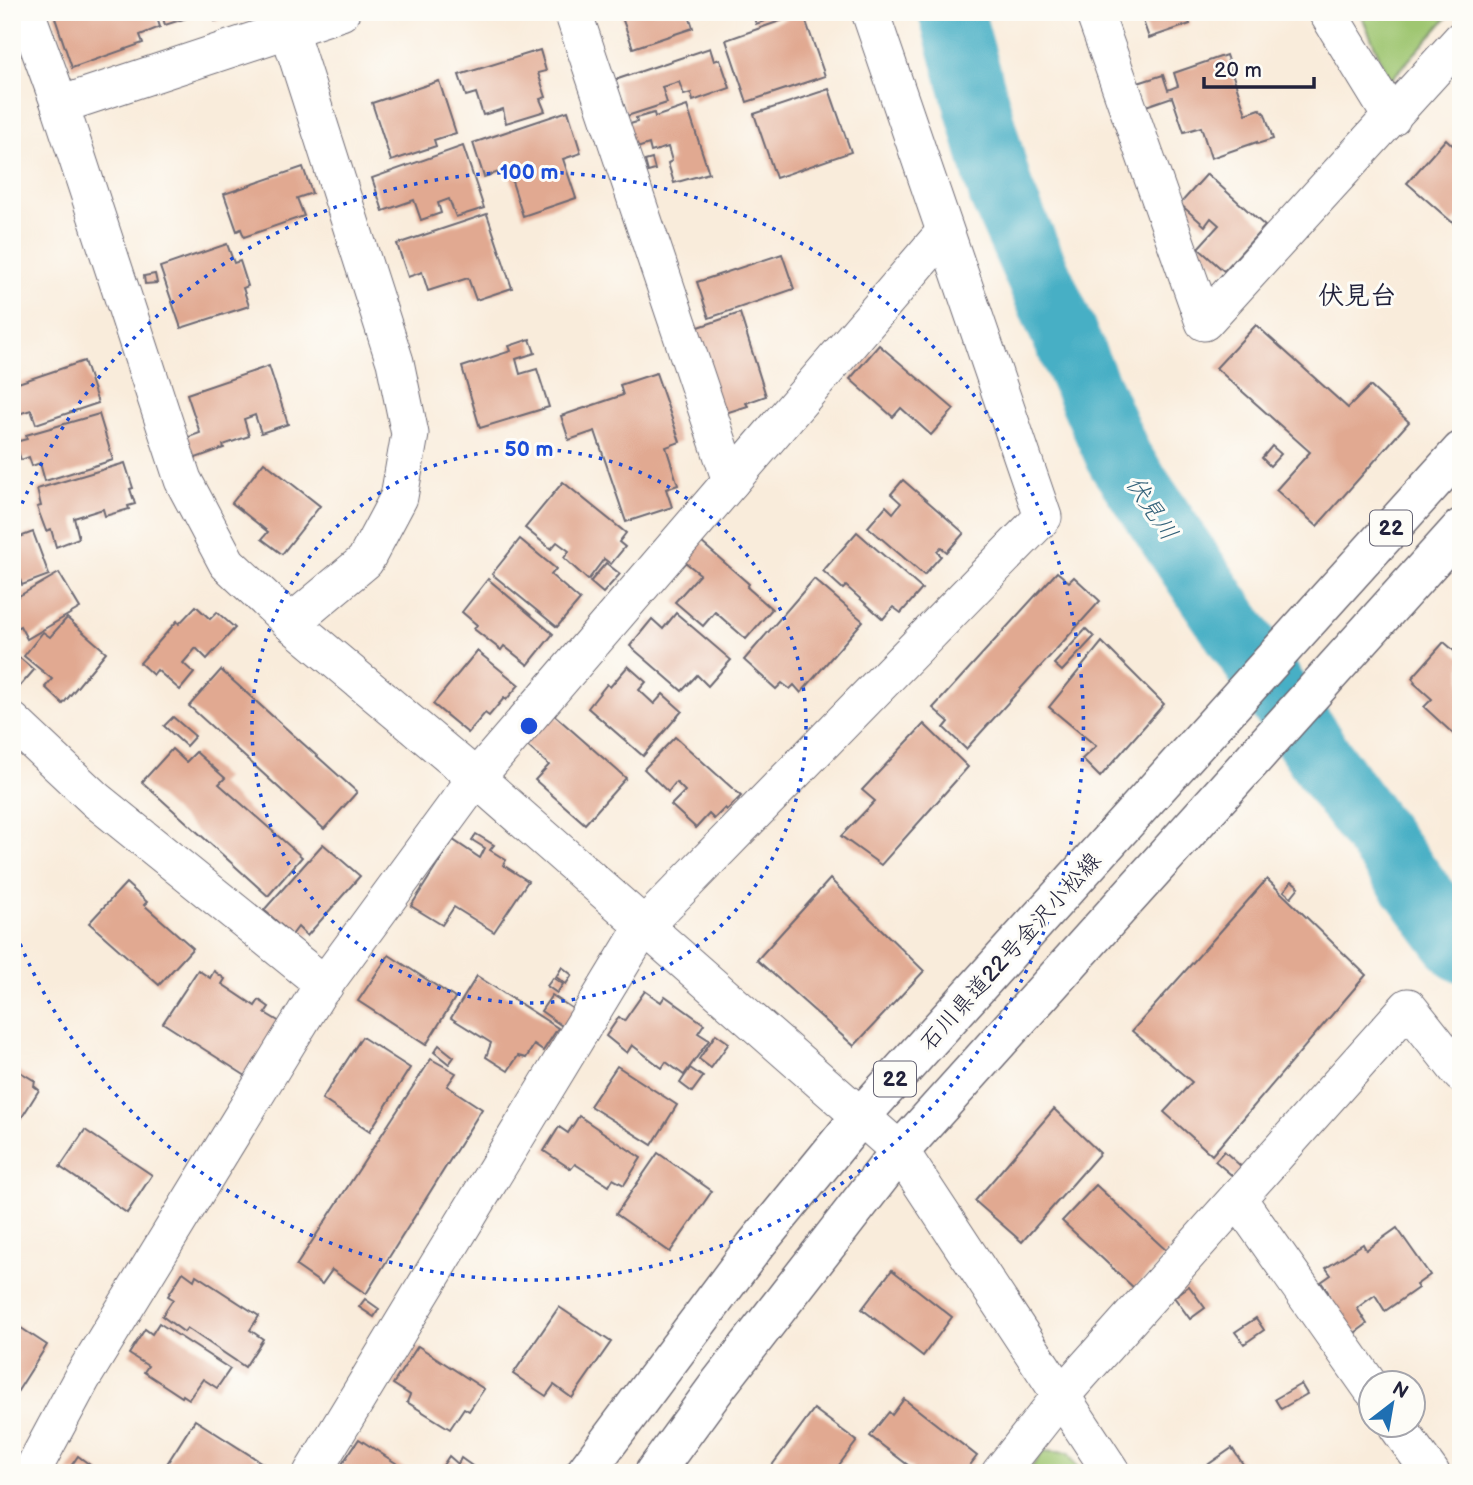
<svg xmlns="http://www.w3.org/2000/svg" width="1473" height="1485" viewBox="0 0 1473 1485" font-family="'Balsamiq Sans','Klee One',sans-serif">
<rect width="100%" height="100%" fill="#fdfcf7"/>
<filter id="ink" filterUnits="userSpaceOnUse"><feTurbulence type="fractalNoise" baseFrequency=".0143" numOctaves="2"/><feDisplacementMap in="SourceGraphic" scale="14" xChannelSelector="R" yChannelSelector="G"/><feConvolveMatrix kernelMatrix="1 2 1 2 8 2 1 2 1" color-interpolation-filters="sRGB"/></filter>
<filter id="wash" filterUnits="userSpaceOnUse"><feTurbulence type="fractalNoise" baseFrequency=".00686" numOctaves="4" result="noise"/><feDisplacementMap in="SourceGraphic" scale="28" xChannelSelector="R" yChannelSelector="G"/><feGaussianBlur stdDeviation="1.57" result="paint"/><feColorMatrix in="noise" values="0 0 0 0 0 0 0 0 0 0 0 0 0 0 0 0 0 1.4 0 .05"/><feComposite in="paint" operator="in"/></filter>
<g filter="url(#wash)">
<rect width="100%" height="100%" fill="#f9ecdb"/>
<g fill="#9fc671" stroke="#607456" stroke-width="2">
<path d="M1360 12H1452L1390 81Z"/>
<path d="M1044 1451 1068 1453 1081 1473H1027Z"/>
</g>
<g fill="none" stroke-linecap="round" stroke-linejoin="round">
<path stroke="#46afc5" stroke-width="66" d="M951 12 1001 192 1120 460 1327 768 1461 949"/>
</g>
<g id="blocks">
<g fill="#e1a991">
<path d="M62 12H155L160 27 140 35 143 43 72 68 54 15Z"/>
<path d="M161 12H202V13L165 25Z"/>
<path d="M212 12H242V13L215 21Z"/>
<path d="M620 12H688L693 28 633 48Z"/>
<path d="M752 12H788V13L756 24Z"/>
<path d="M1140 12H1195V13L1187 15 1190 24 1149 38Z"/>
<path d="M803 13 825 76 747 102 726 40Z"/>
<path d="M710 48 714 61 720 59 730 88 693 101 691 93 684 95 679 82 662 87 667 103 627 116 615 80Z"/>
<path d="M540 50 546 71 538 73 546 97 540 99 545 111 506 123 503 109 483 115 476 93 466 96 459 75Z"/>
<path d="M1226 55 1246 114 1260 109 1265 114 1273 139 1257 144V142L1211 158 1201 127 1184 132 1172 97 1146 106 1138 83 1163 75 1168 90 1178 86 1174 73Z"/>
<path d="M439 81 456 133 434 140 436 146 391 161 372 103Z"/>
<path d="M829 89 851 152 776 178 754 114Z"/>
<path d="M687 106 709 173 674 183 668 163 672 161 668 147 651 152 649 144 631 150 623 126 637 122 636 118 654 113 655 117Z"/>
<path d="M568 111 581 153 563 159 576 198 523 216 508 169 484 177 473 143Z"/>
<path d="M1446 139 1461 153V214L1453 223 1407 183Z"/>
<path d="M463 146 484 208 456 217 449 199 438 203 441 213 421 220 414 200 383 211 372 178Z"/>
<path d="M652 159 655 170 648 172 645 161Z"/>
<path d="M303 167 312 193 297 198 304 216 244 237 241 229 237 231 224 194Z"/>
<path d="M1207 174 1265 226 1224 271 1198 248 1219 225 1211 218 1205 226 1180 204Z"/>
<path d="M487 214 512 288 476 300 468 278 428 291 422 272 408 277 397 244Z"/>
<path d="M227 244 234 263 240 261 248 286 243 288 249 306 181 328 160 267Z"/>
<path d="M782 254 794 289 709 318 697 282Z"/>
<path d="M155 274 157 283 145 284 144 276Z"/>
<path d="M740 313 766 396 746 403 748 406 719 415 693 329Z"/>
<path d="M1256 325 1348 408 1370 386 1409 422 1317 526 1276 490 1310 452 1216 368Z"/>
<path d="M530 339 535 353 516 359 520 374 537 369 549 407 480 428 462 367 511 351 509 346Z"/>
<path d="M879 345 954 409 931 435 901 408 893 417 850 379Z"/>
<path d="M84 361 98 403 36 424 31 410 12 416V385Z"/>
<path d="M269 366 288 424 261 433 255 415 244 419 249 436 223 445 224 448 193 459 186 438 200 433 187 394Z"/>
<path d="M656 373 680 442 666 447 678 485 666 489 672 507 626 522 595 431 569 440 561 416 623 395 620 385Z"/>
<path d="M99 414 113 460 45 481 40 463 32 466 29 457 21 460 15 442 27 439 26 435Z"/>
<path d="M1272 446 1281 454 1270 466 1262 458Z"/>
<path d="M264 462 320 506 282 554 262 539 268 532 232 503Z"/>
<path d="M125 463 133 488 130 489 135 504 128 506 129 509 105 516 103 509 74 518 79 538 56 547 51 529 46 531 37 507 41 506 37 489Z"/>
<path d="M903 480 964 533 947 552 941 547 937 551 941 556 924 575 868 527 886 506 893 513 901 503 891 494Z"/>
<path d="M563 482 626 533 619 542 625 547 611 564 604 559 588 580 564 558 569 551 557 542 551 549 525 528Z"/>
<path d="M33 532 49 575 22 585 19 577 12 579V540Z"/>
<path d="M857 532 922 589 901 613 893 607 883 619 846 586 843 589 823 571Z"/>
<path d="M520 539 556 569 551 575 580 600 557 627 492 574Z"/>
<path d="M701 542 749 584 747 587 772 609 746 639 715 612 703 626 675 602 700 574 685 562Z"/>
<path d="M606 563 620 574 603 593 590 582Z"/>
<path d="M1057 572 1069 582 1074 577 1100 601 966 749 944 728 949 722 933 708Z"/>
<path d="M59 573 80 608 27 639 20 626 12 631V600Z"/>
<path d="M488 579 553 634 528 665 504 646 501 650 474 629 477 625 462 612Z"/>
<path d="M814 579 863 621 801 693 794 685 790 689 782 683 776 689 744 660Z"/>
<path d="M196 606 210 619 217 612 235 628 207 659 196 648 183 663 194 673 180 690 157 670 153 675 140 663 177 621 179 624Z"/>
<path d="M676 613 731 660 708 686 697 675 682 691 630 646 652 619 663 629Z"/>
<path d="M67 618 106 652 63 704 45 687 52 679 24 656 43 632 50 637Z"/>
<path d="M1086 629 1094 637 1062 671 1054 664Z"/>
<path d="M1102 642 1164 704 1100 777 1082 759 1096 746 1049 707Z"/>
<path d="M1444 642 1461 657V741L1424 707 1432 699 1414 683 1415 682 1412 678Z"/>
<path d="M477 651 519 685 506 700 504 698 489 716 485 713 468 733 433 704Z"/>
<path d="M20 658 34 670 14 693 12 692V667Z"/>
<path d="M628 666 646 682 639 690 654 704 663 694 682 711 643 756 588 708 607 684 610 687Z"/>
<path d="M221 670 357 792 324 829 189 706Z"/>
<path d="M552 713 626 778 585 824 535 780 549 765 525 744Z"/>
<path d="M173 717 195 736 186 746 164 726Z"/>
<path d="M924 724 968 767 881 865 841 836 875 801 862 790Z"/>
<path d="M675 737 741 796 727 810 725 808 714 819 709 814 696 828 671 805 685 791 676 782 668 792 644 769Z"/>
<path d="M172 749 186 762 196 752 225 778 219 784 302 857 268 896 142 782Z"/>
<path d="M476 834 494 845 490 850 506 860 503 865 528 881 494 932 454 907 442 925 411 906 453 840 480 858 485 848 472 840Z"/>
<path d="M323 844 360 876 307 936 298 927 292 935 264 910Z"/>
<path d="M830 879 924 971 854 1046 757 960Z"/>
<path d="M1267 879 1366 975 1212 1155 1164 1112 1192 1082 1132 1031Z"/>
<path d="M1292 881 1299 887 1291 897 1284 891Z"/>
<path d="M126 883 147 902 144 905 193 948 159 985 89 923Z"/>
<path d="M389 955 455 998 426 1045 358 1001Z"/>
<path d="M562 967 572 975 566 984 556 977Z"/>
<path d="M198 970 210 978 214 971 225 979 222 984 255 1006 259 1000 269 1007 265 1013 285 1025 249 1078 163 1023Z"/>
<path d="M477 976 558 1028 543 1051 534 1045 526 1058 518 1056 508 1071 486 1057 491 1043 451 1018Z"/>
<path d="M553 978 563 984 557 993 547 986Z"/>
<path d="M645 991 661 1002 665 996 704 1024 698 1033 709 1040 684 1075 666 1062 662 1068 632 1045 627 1053 606 1036 619 1017 624 1021Z"/>
<path d="M552 995 576 1011 565 1028 541 1011Z"/>
<path d="M716 1034 729 1043 711 1068 699 1059Z"/>
<path d="M362 1037 410 1068 370 1131 322 1099Z"/>
<path d="M439 1045 454 1057 449 1064 434 1052Z"/>
<path d="M431 1059 456 1073 447 1086 482 1109 366 1294 332 1270 322 1284 296 1266Z"/>
<path d="M617 1066 677 1105 652 1145 590 1106Z"/>
<path d="M12 1067 35 1081 34 1086 39 1090 12 1133Z"/>
<path d="M690 1068 703 1077 692 1092 680 1083Z"/>
<path d="M1054 1109 1100 1153 1022 1242 975 1201Z"/>
<path d="M579 1116 641 1158 624 1185 613 1179 609 1186 575 1164 571 1169 544 1151 559 1127 568 1133Z"/>
<path d="M85 1130 152 1175 127 1213 60 1167Z"/>
<path d="M1224 1151 1243 1168 1235 1178 1215 1161Z"/>
<path d="M658 1153 712 1191 670 1252 616 1214Z"/>
<path d="M1096 1185 1168 1252 1134 1288 1062 1221Z"/>
<path d="M1397 1228 1430 1275 1416 1285 1418 1288 1385 1311 1375 1295 1357 1308 1367 1324 1341 1343 1328 1292 1321 1282 1331 1275 1326 1268 1363 1244 1366 1250Z"/>
<path d="M892 1270 952 1317 923 1356 862 1309Z"/>
<path d="M183 1272 194 1280 196 1275 259 1316 250 1330 263 1339 245 1367 187 1328 184 1332 162 1316 173 1299 168 1296Z"/>
<path d="M1189 1286 1205 1308 1190 1319 1174 1297Z"/>
<path d="M365 1299 379 1309 374 1317 359 1307Z"/>
<path d="M559 1307 611 1342 572 1398 554 1385 546 1396 513 1374Z"/>
<path d="M1256 1318 1264 1330 1244 1344 1235 1332Z"/>
<path d="M12 1322 47 1345 14 1397 12 1396Z"/>
<path d="M159 1323 230 1369 217 1388 203 1379 189 1399 183 1395 182 1397 144 1372 148 1366 129 1354 145 1329 152 1334Z"/>
<path d="M418 1346 484 1389 469 1411 464 1408 450 1429 407 1402 410 1395 393 1384Z"/>
<path d="M1301 1384 1307 1394 1281 1409 1275 1399Z"/>
<path d="M904 1399 977 1456 964 1473H910L913 1469 870 1436 889 1412 892 1415Z"/>
<path d="M814 1409 857 1441 833 1473H776L770 1468Z"/>
<path d="M195 1420 278 1473H161Z"/>
<path d="M359 1439 411 1473H336Z"/>
<path d="M1232 1448 1249 1473H1196Z"/>
<path d="M78 1456 101 1473 67 1472Z"/>
<path d="M449 1456 458 1464 461 1458 482 1473H438Z"/>
</g>
</g>
</g>
<g filter="url(#ink)">
<use href="#blocks" fill-opacity="0" stroke="#6d6973" stroke-width="2"/>
<g fill="none" stroke-linecap="round" stroke-linejoin="round">
<g stroke="#6d6973" stroke-width="39">
<g id="minor">
<path d="M26 12 60 105 183 480 227 563 291 623 476 778 900 1151 1112 1473"/>
<path d="M283 12 395 362 410 434 399 497 365 561 291 623"/>
<path d="M573 12 731 481"/>
<path d="M1094 12 1204 322 1461 40"/>
<path d="M1327 12 1392 118"/>
<path d="M60 105 341 12"/>
<path d="M12 721 96 800 325 985"/>
<path d="M1238 1199 1372 1389"/>
<path d="M1397 1426 1431 1473"/>
<path d="M31 1473 82 1378 316 996 476 778 944 233"/>
<path d="M312 1473 644 926 1043 517 870 12"/>
<path d="M1000 1473 1060 1397 1408 1007 1461 1074"/>
</g>
</g>
<g stroke="#6d6973" stroke-width="41">
<g id="major">
<path d="M585 1473 754 1247 861 1116 1461 451"/>
<path d="M654 1473 719 1384 900 1151 1461 528"/>
</g>
</g>
<use href="#minor" stroke="#fff" stroke-width="37"/>
<use href="#major" stroke="#fff" stroke-width="38"/>
</g>
</g>
<g fill="none" stroke="#1d4ed8" stroke-width="3.5" stroke-dasharray="3.5 7">
<circle cx="529" cy="726" r="277"/>
<path d="M14 523A554 554 0 1 1 14 929"/>
</g>
<g text-anchor="middle" stroke-width="6" stroke-linejoin="round" paint-order="stroke">
<g fill="#fdfcf7" stroke="#646373" stroke-width="2">
<rect x="1370" y="510.5" width="42" height="35" rx="5"/>
<rect x="874" y="1061.5" width="42" height="35" rx="5"/>
</g>
<g font-size="21" font-weight="bold" fill="#22223b">
<text x="1391" y="535">22</text>
<text x="895" y="1086">22</text>
</g>
<g font-size="23" fill="#22223b" stroke="#fdfcf7">
<text transform="translate(1010 951) rotate(-48)" y="8">石川県道22号金沢小松線</text>
</g>
<g font-size="24" font-style="italic" fill="#326179" stroke="#fdfcf7">
<text transform="translate(1152 508) rotate(56)" y="8">伏見川</text>
</g>
<g font-size="26" font-weight="bold" fill="#22223b" stroke="#fdfcf7">
<text x="1357" y="304">伏見台</text>
</g>
</g>
<circle cx="529" cy="726" r="10" fill="#1d4ed8" stroke="#fdfcf7" stroke-width="3.5"/>
<g font-size="21" text-anchor="middle" font-weight="bold" fill="#1d4ed8" stroke="#fdfcf7" stroke-width="6" stroke-linejoin="round" paint-order="stroke">
<text x="529" y="179">100 m</text>
<text x="529" y="456">50 m</text>
</g>
<rect width="1473" height="1485" fill="none" stroke="#fdfcf7" stroke-width="42"/>
<g transform="translate(1392 1404) rotate(31)"><circle r="33" fill="#fdfcf7" stroke="#a5a5ac" stroke-width="2"/>
<path d="M0-5L12 26L0 18L-12 26Z" fill="#1f6fb2"/>
<text y="-10" font-size="19" font-weight="bold" text-anchor="middle" fill="#22223b">N</text>
</g>
<path d="M1204 77v10h110v-10" fill="none" stroke="#22223b" stroke-width="3.5"/>
<text x="1214" y="77" font-size="21" fill="#22223b" stroke="#fdfcf7" stroke-width="5" paint-order="stroke">20 m</text>
</svg>
